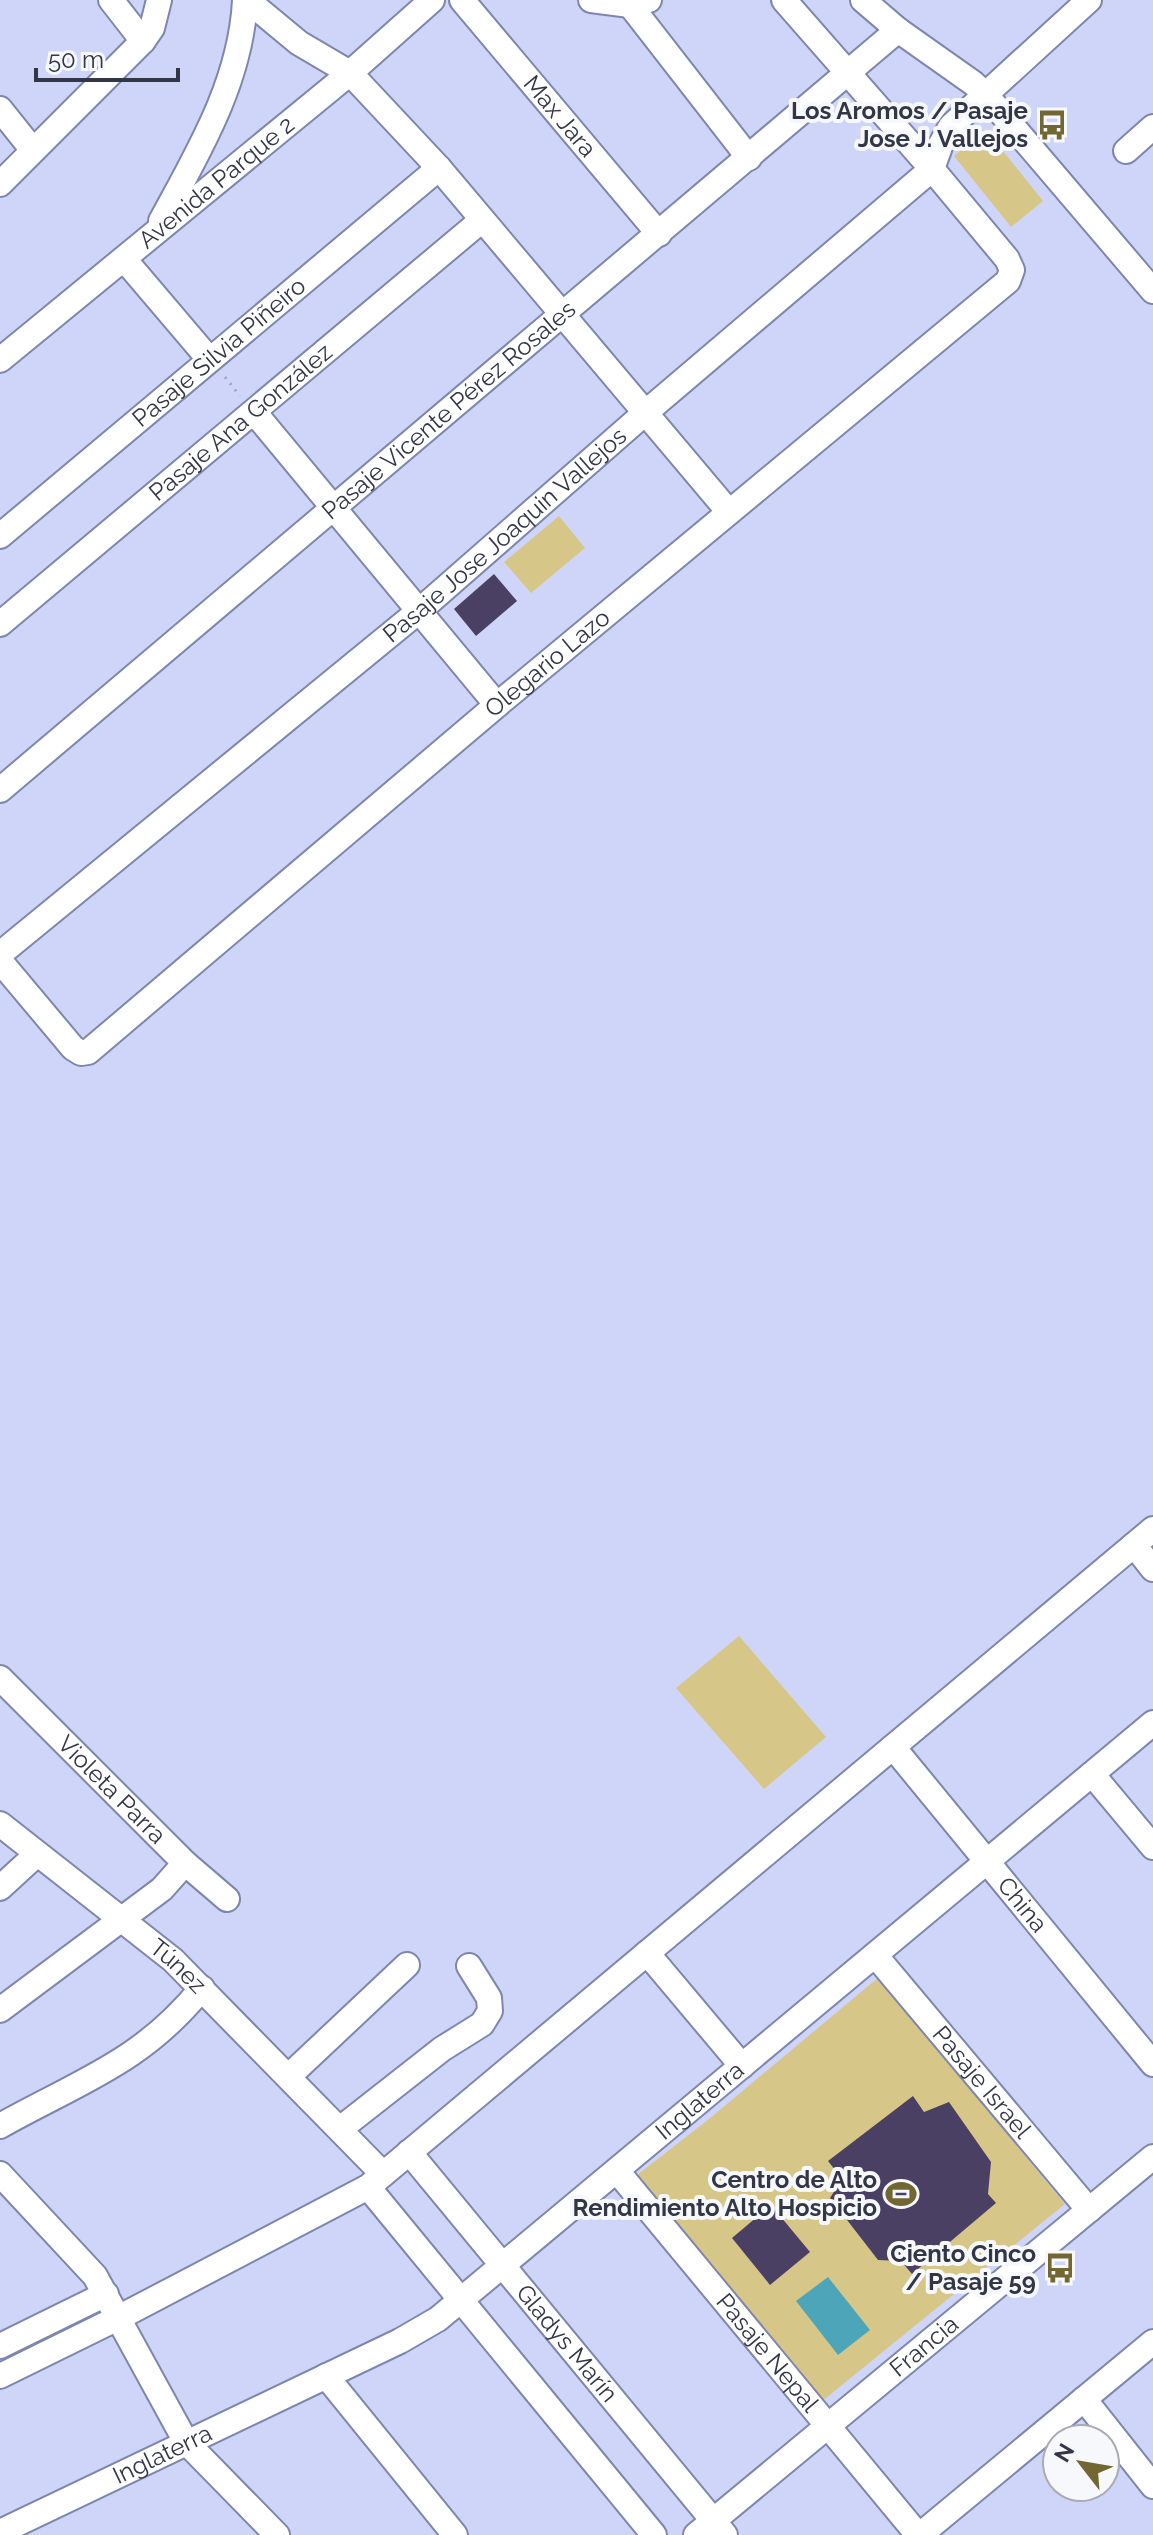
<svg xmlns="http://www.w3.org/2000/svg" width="1153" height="2535" viewBox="0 0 1153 2535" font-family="Raleway,sans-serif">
<rect width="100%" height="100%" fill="#ced5f8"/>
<g fill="#d6c788">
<path d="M986 130 1043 201 1011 227 954 156Z"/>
<path d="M559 516 585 548 531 593 504 562Z"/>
<path d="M739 1636 826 1737 764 1789 676 1688Z"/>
<path d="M879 1977 1065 2204 821 2402 686 2240 637 2175 709 2119Z"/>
</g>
<path fill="#4da5ba" d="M828 2277 870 2330 838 2355 796 2301Z"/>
<g fill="#4a4064">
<path d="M494 574 517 601 476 636 454 609Z"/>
<path d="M913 2096 924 2112 949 2102 991 2162 988 2194 996 2203 912 2274 901 2261 878 2260 830 2198 842 2179 828 2161Z"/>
<path d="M771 2205 810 2252 770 2285 732 2238Z"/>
</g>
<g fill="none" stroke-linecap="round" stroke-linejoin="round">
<g stroke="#7e86ad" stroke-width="28">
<g id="minor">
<path d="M111 0 143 41"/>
<path d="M247 0 299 43 350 73 439 168 729 512"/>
<path id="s1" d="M462 0 659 234"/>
<path d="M591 0 630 5 649 0"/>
<path d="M863 0 898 30 973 83 986 95 1153 291"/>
<path d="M630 5 749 158"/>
<path d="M0 109 32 149"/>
<path d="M1126 151 1153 127"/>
<path d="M0 184 143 41 152 28 159 0"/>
<path d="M161 221C199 151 241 81 245 0"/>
<path d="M124 259 209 359"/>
<path id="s2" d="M0 360 350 73 432 0"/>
<path d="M254 412 497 705"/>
<path id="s3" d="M0 536 439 168"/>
<path id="s4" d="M0 624 482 220"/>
<path id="s5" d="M0 790 898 30"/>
<path id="s6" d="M0 954 419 611 645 413 932 169 941 144 951 126 1089 0"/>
<path id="s7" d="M0 961 73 1048 81 1053 88 1052 497 705 1008 281 1012 270 1007 259 932 169 784 0"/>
<path d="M1134 1545 1153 1569"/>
<path id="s8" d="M0 1678 185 1863 227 1899"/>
<path id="s9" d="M893 1747 1153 2064"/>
<path d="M1092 1774 1153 1847"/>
<path id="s10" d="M0 1824 173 1960 383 2174"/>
<path d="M0 1888 37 1854"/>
<path d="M647 1953 742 2066"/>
<path id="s11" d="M875 1955 1089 2210"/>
<path d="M0 2010 162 1889 185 1863"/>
<path d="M289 2076 407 1965"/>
<path d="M0 2126C80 2081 141 2063 202 1988"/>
<path d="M340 2129 442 2049 482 2024 490 2011 489 1998 469 1966"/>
<path id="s12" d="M409 2152 725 2535"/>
<path id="s13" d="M617 2171 918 2535"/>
<path d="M0 2174 95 2276 186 2442 277 2535"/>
<path d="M368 2187 654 2535"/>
<path d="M0 2346 106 2294"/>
<path d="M0 2376 118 2318 368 2187 1153 1529"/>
<path d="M326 2376 455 2535"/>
<path d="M1084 2399 1153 2486"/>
<path id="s14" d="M0 2532 400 2341 438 2319 1153 1723"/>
<path id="s15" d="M696 2535 1153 2157"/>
<path d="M920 2535 1153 2342"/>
</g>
</g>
<path stroke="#9fa5c2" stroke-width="3" stroke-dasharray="2 6" stroke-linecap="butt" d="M225 377 240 396"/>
<use href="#minor" stroke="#fff" stroke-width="24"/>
</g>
<defs>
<g id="bus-bare" transform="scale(2.4)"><path d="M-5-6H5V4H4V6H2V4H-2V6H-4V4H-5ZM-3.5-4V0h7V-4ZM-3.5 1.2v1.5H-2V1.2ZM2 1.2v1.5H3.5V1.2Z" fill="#726633" stroke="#f7f8fc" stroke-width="2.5" paint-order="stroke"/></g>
<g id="stadium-bare" transform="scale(2.4)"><path d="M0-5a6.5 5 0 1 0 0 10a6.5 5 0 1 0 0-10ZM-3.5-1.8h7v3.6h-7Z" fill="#726633" stroke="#f7f8fc" stroke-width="2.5" paint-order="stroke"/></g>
</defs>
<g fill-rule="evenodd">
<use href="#bus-bare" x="1052" y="125"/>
<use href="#stadium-bare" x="901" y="2194"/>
<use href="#bus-bare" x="1060" y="2268"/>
</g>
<g text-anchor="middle" stroke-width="8" stroke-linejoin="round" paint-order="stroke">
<g font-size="24" font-weight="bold" fill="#333647" stroke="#f7f8fc" text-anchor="end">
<text x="1028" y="119">Los Aromos / Pasaje<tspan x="1028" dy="28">Jose J. Vallejos</tspan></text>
<text x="877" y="2188">Centro de Alto<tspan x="877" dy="28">Rendimiento Alto Hospicio</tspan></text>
<text x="1036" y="2262">Ciento Cinco<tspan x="1036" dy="28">/ Pasaje 59</tspan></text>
</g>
<g font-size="24" fill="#333647" stroke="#f7f8fc">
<text dy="8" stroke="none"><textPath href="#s1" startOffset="152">Max Jara</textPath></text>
<text dy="8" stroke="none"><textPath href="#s2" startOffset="280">Avenida Parque 2</textPath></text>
<text dy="8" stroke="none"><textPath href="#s3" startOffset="286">Pasaje Silvia Piñeiro</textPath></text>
<text dy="8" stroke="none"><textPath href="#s5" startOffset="588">Pasaje Vicente Pérez Rosales</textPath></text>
<text dy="8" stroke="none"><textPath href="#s4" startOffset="314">Pasaje Ana González</textPath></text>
<text dy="8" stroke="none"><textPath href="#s6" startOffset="656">Pasaje Jose Joaquin Vallejos</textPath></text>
<text dy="8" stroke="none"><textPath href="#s7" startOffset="732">Olegario Lazo</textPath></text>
<text dy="8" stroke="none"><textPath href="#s8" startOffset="158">Violeta Parra</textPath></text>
<text dy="8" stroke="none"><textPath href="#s9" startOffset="204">China</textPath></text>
<text dy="8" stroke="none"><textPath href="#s10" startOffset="228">Túnez</textPath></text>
<text dy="8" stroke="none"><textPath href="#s11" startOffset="166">Pasaje Israel</textPath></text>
<text dy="8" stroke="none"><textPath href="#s14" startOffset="828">Inglaterra</textPath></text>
<text dy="8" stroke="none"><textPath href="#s12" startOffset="248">Gladys Marín</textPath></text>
<text dy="8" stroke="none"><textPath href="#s15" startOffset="296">Francia</textPath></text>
<text dy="8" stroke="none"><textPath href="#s13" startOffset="236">Pasaje Nepal</textPath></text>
<text dy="8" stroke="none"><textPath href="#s14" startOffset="180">Inglaterra</textPath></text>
</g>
</g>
<g transform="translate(1081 2463) rotate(301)"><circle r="38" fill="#f7f8fc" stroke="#a9aab4" stroke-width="2"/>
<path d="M0-6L14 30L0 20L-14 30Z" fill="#726633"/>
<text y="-12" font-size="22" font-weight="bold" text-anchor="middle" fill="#333647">N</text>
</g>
<path d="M36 68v12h142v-12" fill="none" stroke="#333647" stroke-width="4"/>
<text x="48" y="68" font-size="24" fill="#333647" stroke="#f7f8fc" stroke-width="6" paint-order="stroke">50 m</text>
</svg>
